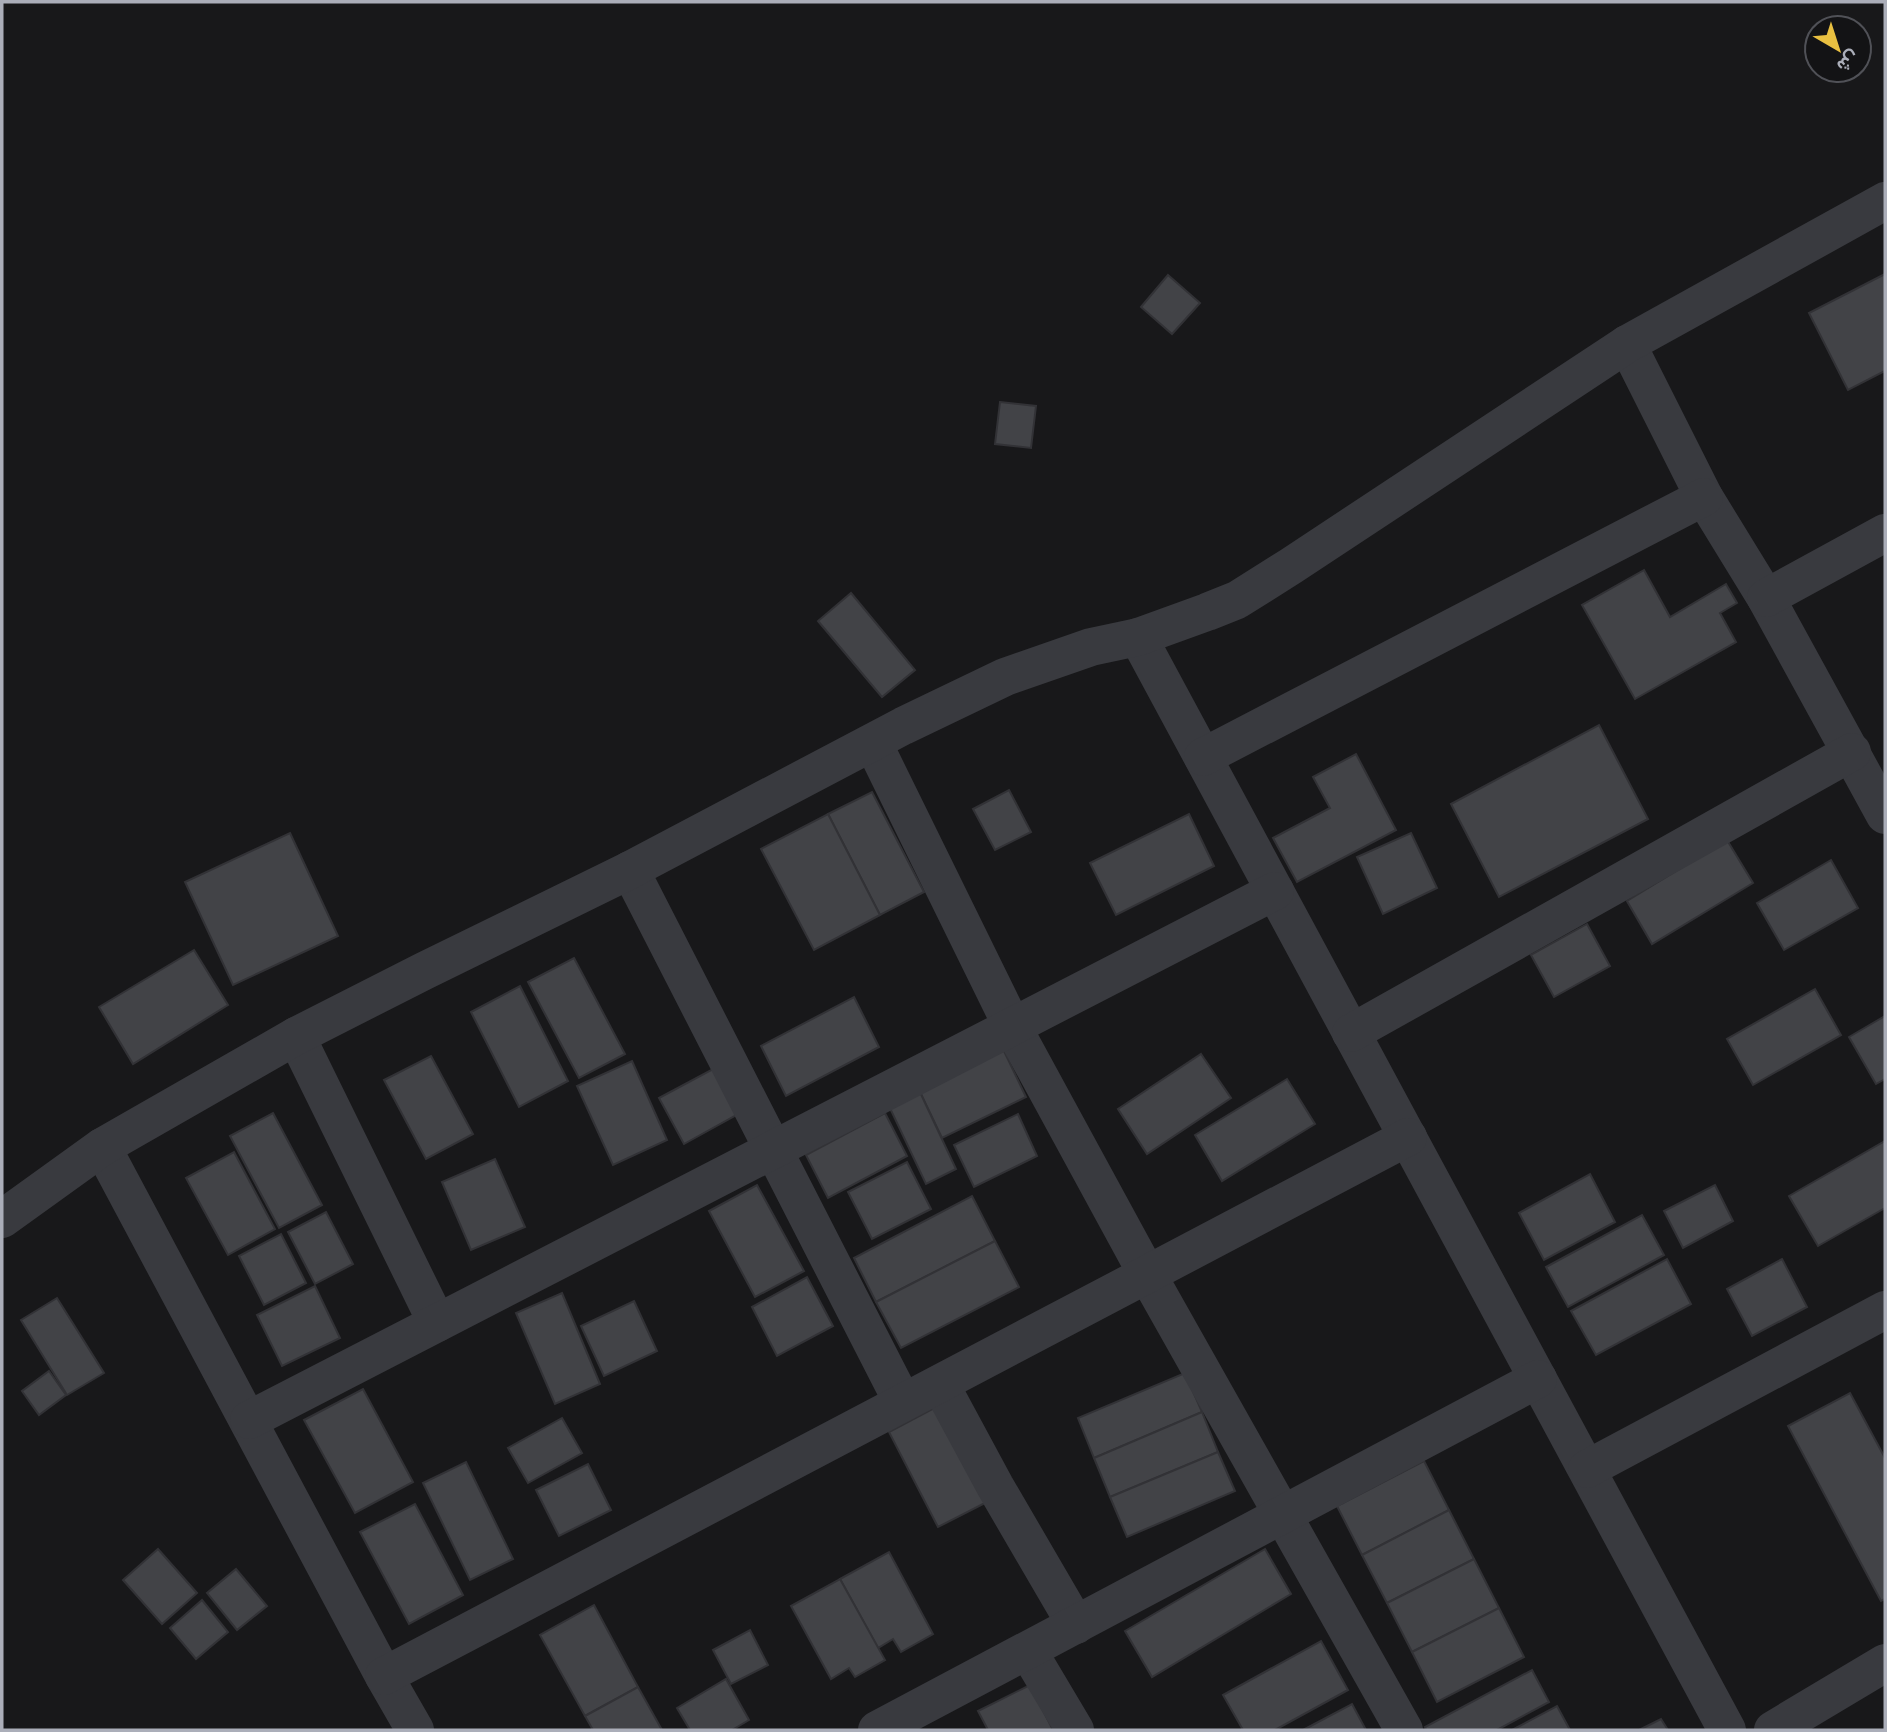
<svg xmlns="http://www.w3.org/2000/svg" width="1887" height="1732" viewBox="0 0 1887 1732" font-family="Mulish,Vazirmatn,sans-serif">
<rect width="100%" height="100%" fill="#18181a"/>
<g fill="#424347" stroke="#323236" stroke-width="2">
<path d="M1885 274V371L1848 390 1809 313Z"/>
<path d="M1168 275 1200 303 1172 334 1141 307Z"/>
<path d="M1000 402 1036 406 1031 448 995 444Z"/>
<path d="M1644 570 1670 617 1726 584 1737 603 1720 613 1736 642 1635 699 1582 605Z"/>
<path d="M851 593 915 670 882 697 818 621Z"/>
<path d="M1599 725 1648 819 1499 897 1451 804Z"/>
<path d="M1356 754 1396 830 1297 882 1273 838 1330 808 1313 777Z"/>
<path d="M1009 790 1031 832 995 850 973 809Z"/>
<path d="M872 792 924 892 880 915 828 814Z"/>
<path d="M828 814 880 915 814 950 761 849Z"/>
<path d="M1189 814 1214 866 1116 915 1090 863Z"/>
<path d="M290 833 338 936 233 985 185 882Z"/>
<path d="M1411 833 1437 888 1383 914 1357 857Z"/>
<path d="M1727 840 1753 883 1652 944 1627 901Z"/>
<path d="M1831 860 1858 908 1784 950 1757 903Z"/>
<path d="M1587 924 1610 966 1554 997 1531 955Z"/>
<path d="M194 950 228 1005 133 1064 99 1007Z"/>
<path d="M574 958 625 1054 579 1078 528 982Z"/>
<path d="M520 986 568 1081 519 1107 471 1012Z"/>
<path d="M1815 989 1841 1035 1753 1085 1727 1039Z"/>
<path d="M854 997 879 1047 786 1096 761 1046Z"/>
<path d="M1885 1016V1079L1876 1084 1849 1037Z"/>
<path d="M1003 1049 1026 1097 942 1138 919 1090Z"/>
<path d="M1201 1054 1231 1098 1147 1154 1118 1109Z"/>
<path d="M431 1056 473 1134 426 1159 384 1080Z"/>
<path d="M632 1061 667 1140 613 1165 577 1086Z"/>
<path d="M713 1069 738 1114 684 1144 659 1098Z"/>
<path d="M1287 1079 1315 1124 1222 1181 1195 1135Z"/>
<path d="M919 1090 956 1169 926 1184 888 1104Z"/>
<path d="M273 1113 322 1205 279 1228 230 1136Z"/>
<path d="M885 1113 907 1156 828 1198 806 1155Z"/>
<path d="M1018 1114 1037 1156 974 1187 954 1145Z"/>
<path d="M1885 1141V1208L1818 1246 1789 1196Z"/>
<path d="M234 1152 275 1229 228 1255 186 1178Z"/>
<path d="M495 1159 525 1227 471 1250 442 1182Z"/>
<path d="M907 1162 931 1209 872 1239 848 1192Z"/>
<path d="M1590 1174 1615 1222 1544 1260 1519 1213Z"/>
<path d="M757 1185 804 1271 755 1297 709 1211Z"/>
<path d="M1715 1185 1733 1221 1683 1248 1664 1211Z"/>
<path d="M972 1196 995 1241 876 1302 854 1258Z"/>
<path d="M326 1212 353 1264 315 1284 288 1232Z"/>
<path d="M1642 1215 1664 1255 1568 1307 1546 1267Z"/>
<path d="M281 1234 306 1283 264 1305 239 1256Z"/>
<path d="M995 1241 1019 1287 901 1348 876 1302Z"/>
<path d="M1667 1259 1691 1304 1596 1355 1571 1311Z"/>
<path d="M1782 1259 1807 1307 1752 1336 1727 1289Z"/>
<path d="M807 1277 833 1326 777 1356 752 1307Z"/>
<path d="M315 1286 340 1338 282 1366 257 1315Z"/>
<path d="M562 1293 600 1384 555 1404 516 1313Z"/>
<path d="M57 1298 104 1373 67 1395 21 1320Z"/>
<path d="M634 1301 657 1351 604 1376 581 1326Z"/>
<path d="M49 1371 66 1395 39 1415 22 1391Z"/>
<path d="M1185 1373 1202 1412 1094 1458 1078 1418Z"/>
<path d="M363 1389 413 1482 355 1513 304 1420Z"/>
<path d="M1850 1393 1885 1458V1599L1881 1601 1788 1426Z"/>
<path d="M938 1406 987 1502 938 1527 889 1432Z"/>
<path d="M1202 1412 1218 1452 1110 1497 1094 1458Z"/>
<path d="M562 1418 582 1453 528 1483 508 1448Z"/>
<path d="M1218 1452 1235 1491 1127 1537 1110 1497Z"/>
<path d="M1424 1461 1449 1510 1362 1555 1337 1506Z"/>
<path d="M466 1462 513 1559 470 1580 423 1483Z"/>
<path d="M588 1464 611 1510 559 1536 536 1490Z"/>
<path d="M415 1504 463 1595 409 1624 360 1532Z"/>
<path d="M1449 1510 1474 1559 1387 1603 1362 1555Z"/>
<path d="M158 1549 197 1593 162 1624 123 1580Z"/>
<path d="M1265 1549 1291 1594 1152 1677 1125 1631Z"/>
<path d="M889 1552 933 1634 901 1652 893 1639 878 1648 840 1579Z"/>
<path d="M1474 1559 1499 1608 1412 1652 1387 1603Z"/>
<path d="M236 1569 267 1606 237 1630 207 1593Z"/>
<path d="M840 1579 885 1660 855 1677 849 1668 831 1679 791 1606Z"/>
<path d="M202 1600 228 1632 196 1659 170 1628Z"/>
<path d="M594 1605 638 1687 585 1716 540 1635Z"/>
<path d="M1499 1608 1524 1657 1437 1702 1412 1652Z"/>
<path d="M750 1630 768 1665 731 1684 713 1650Z"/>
<path d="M1321 1641 1348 1690 1275 1730H1243L1223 1695Z"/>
<path d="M1532 1670 1549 1702 1497 1730H1426L1425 1727Z"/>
<path d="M726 1679 749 1720 732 1730H690L677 1708Z"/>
<path d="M1030 1685 1053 1730H988L978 1711Z"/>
<path d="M638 1687 662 1730H593L585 1716Z"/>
<path d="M1352 1704 1366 1730H1303Z"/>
<path d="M1557 1706 1570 1730H1512Z"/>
<path d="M1661 1719 1668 1730H1639Z"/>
</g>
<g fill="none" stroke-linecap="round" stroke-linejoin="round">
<g stroke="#393a3f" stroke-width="38">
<path d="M1627 344 1704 497 1766 598 1885 815"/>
<path d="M1766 598 1885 533"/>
<path d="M1138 637 1727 1730"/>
<path d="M873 743 1012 1026 1147 1274 1404 1730"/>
<path d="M1203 757 1704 497"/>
<path d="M630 870 902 1401"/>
<path d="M1351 1033 1852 752"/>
<path d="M296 1036 437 1323"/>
<path d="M102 1147 384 1676 415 1730"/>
<path d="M2 1219 102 1147 296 1036 424 971 630 870 903 726 1005 677 1091 647 1138 637 1207 612 1237 600 1291 566 1627 344 1885 201"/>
<path d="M940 1384 995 1486 1076 1625"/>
<path d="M249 1420 1275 891"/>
<path d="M1587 1469 1885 1310"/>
<path d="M1028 1651 1075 1730"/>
<path d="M384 1676 1408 1137"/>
<path d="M877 1730 1538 1379"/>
<path d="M1773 1730 1885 1663"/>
</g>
</g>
<rect width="1887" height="1732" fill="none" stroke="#abaeb9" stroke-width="7"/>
<g transform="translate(1838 49) rotate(141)"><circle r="33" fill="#131315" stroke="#505157" stroke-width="2"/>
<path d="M0-5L12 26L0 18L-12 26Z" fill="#e9c041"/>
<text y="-10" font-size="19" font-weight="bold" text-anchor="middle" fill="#abaeb9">ش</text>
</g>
</svg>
